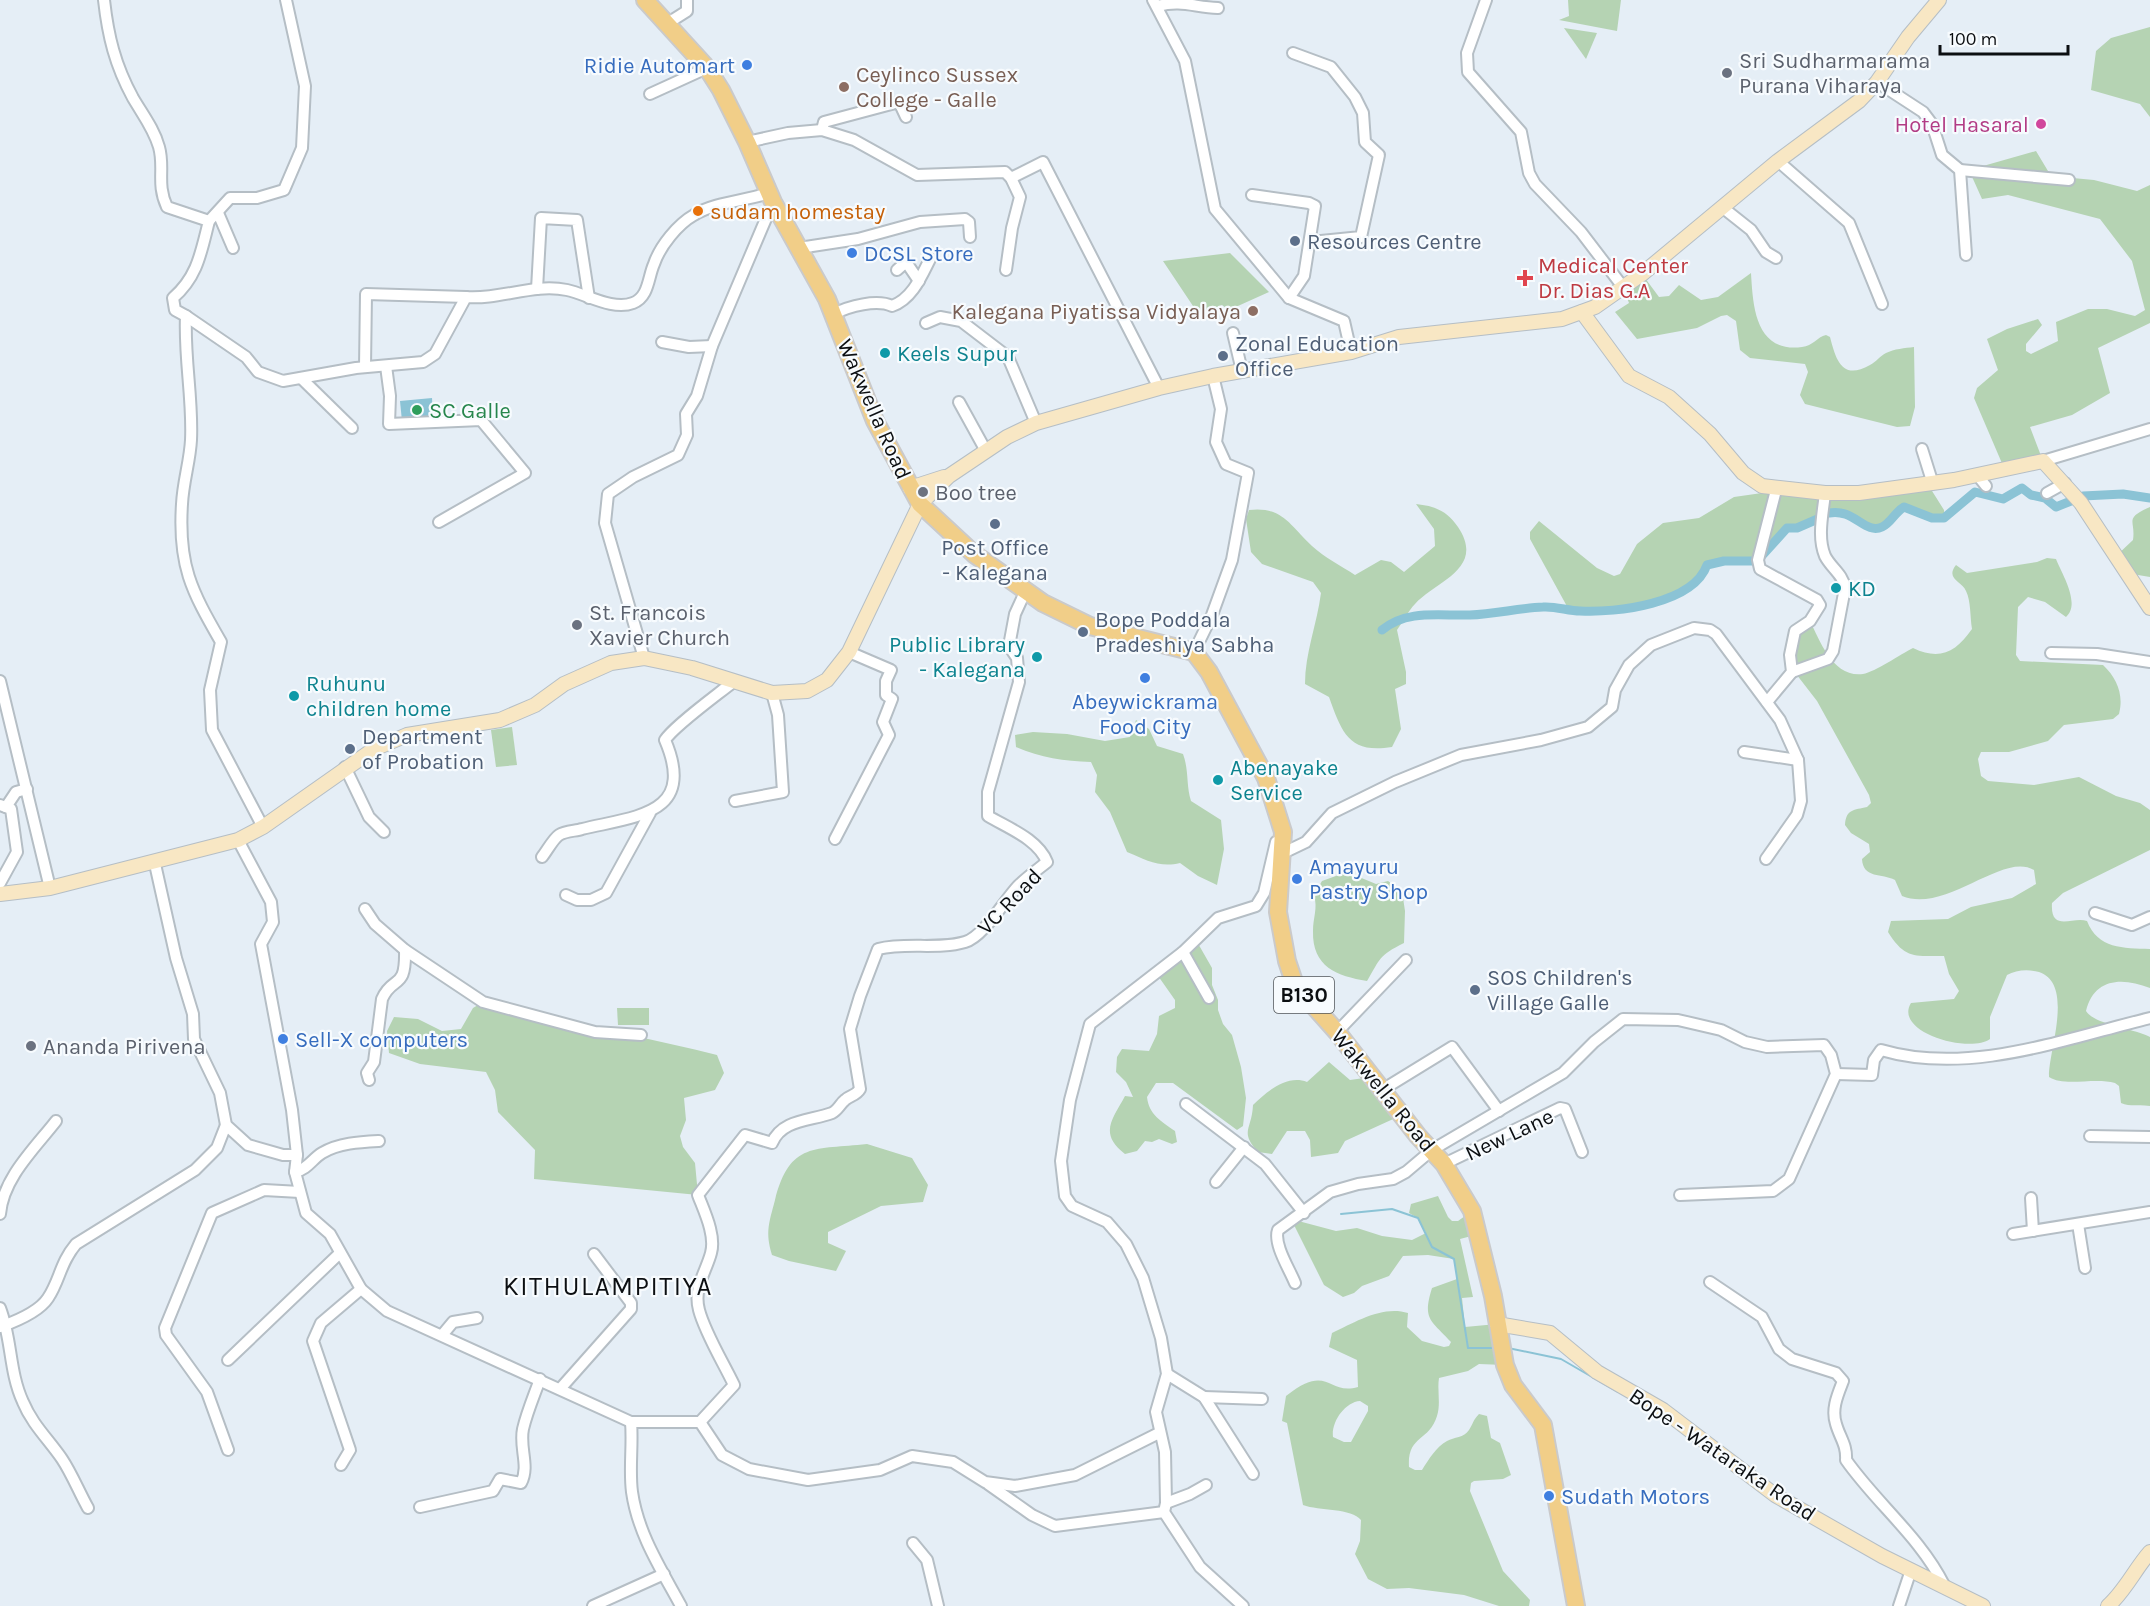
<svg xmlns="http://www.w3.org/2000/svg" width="2150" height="1606" viewBox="0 0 2150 1606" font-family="Karla,sans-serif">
<rect width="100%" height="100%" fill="#e5eef6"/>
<g fill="#b5d3b3" fill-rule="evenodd">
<path d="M1568 0H1621L1617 31 1559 20 1569 16Z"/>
<path d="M2150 27V117L2140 104 2091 90 2096 51 2111 38Z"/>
<path d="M1564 28 1597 33 1586 59Z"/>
<path d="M2036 151 2051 176 2094 180 2137 191 2150 185V323L2098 348 2110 393 2072 415 2030 427 2043 461 2004 468 1974 398 1977 388 1998 370 1987 339 2007 329 2038 319 2042 325 2026 344V351L2031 354 2058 341 2056 322 2088 309H2107L2135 316 2145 310 2132 261 2100 219 2008 195 1982 199 1969 170Z"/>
<path d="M1230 253 1269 292 1229 310 1222 305 1199 315 1163 261Z"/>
<path d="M1751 273C1753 306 1755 353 1802 347 1813 346 1817 337 1826 335L1830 337C1836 360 1842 381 1870 365 1876 362 1880 356 1886 353 1894 349 1905 348 1914 347L1915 407 1910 426 1897 427 1805 404 1800 395 1808 372 1805 364 1750 358 1740 350 1736 321 1727 315 1721 316 1697 328 1637 339 1615 312 1629 303 1623 287 1642 274 1659 297 1669 296 1679 285 1701 300 1718 297Z"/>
<path d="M1927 483 1944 510V518H1932L1904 507 1885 526 1870 529C1825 494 1832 527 1787 528L1759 560 1724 561 1707 565C1692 606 1607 615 1569 610L1530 539V532L1539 521 1597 568 1614 576 1620 574 1637 544 1663 523 1699 518 1734 497 1776 491Z"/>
<path d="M1416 504C1435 506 1447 511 1458 527 1486 569 1436 581 1415 604 1408 611 1403 622 1397 630L1406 672V684L1395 689 1401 729 1392 747C1349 754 1342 733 1329 697L1305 684C1305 653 1317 624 1321 593L1313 582 1262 564 1251 552 1246 519 1249 510C1283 506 1290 526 1312 546 1324 557 1341 566 1355 575L1381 560 1391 562 1404 572 1435 546 1434 529Z"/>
<path d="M2150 507V577L2126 573 2115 557 2133 540C2136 520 2123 519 2150 507Z"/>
<path d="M2047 558 2056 559C2062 574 2081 604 2066 617L2045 602 2028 597 2018 607 2016 655 2020 661 2103 665C2117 678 2124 695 2119 714L2113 719 2064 725 2048 741 2009 752H1981L1978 759 1981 776 1988 781 2034 785 2079 777 2116 796 2140 803 2150 810V850L2063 893 2052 903C2050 933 2073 916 2087 921 2098 949 2123 948 2150 949V988C2122 977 2094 978 2086 1011 2095 1025 2133 1028 2150 1037V1106C2140 1104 2130 1107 2121 1103L2119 1086 2115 1083C2095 1077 2064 1087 2049 1077 2048 1052 2075 984 2039 972 2028 969 2016 970 2007 975L1990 1017V1039C1969 1054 1893 1032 1911 1003L1954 999 1959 991 1949 974 1944 956C1914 956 1905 959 1888 932L1891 921 1948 919 1971 907 2012 898 2036 884 2034 870C2003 851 1946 914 1902 896L1895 880C1882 873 1863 879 1862 859L1870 852 1869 844 1851 833 1845 825C1846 809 1854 810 1867 807L1871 803 1869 795 1817 701 1793 670 1795 631 1810 621C1820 641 1833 678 1863 674 1875 672 1901 654 1913 648 1940 661 1956 652 1972 629 1970 617 1971 601 1966 591 1962 581 1945 579 1956 565L1967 573 2037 562Z"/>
<path d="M1136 720 1149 729 1157 746 1183 754C1189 770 1186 785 1191 801L1221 820 1224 849 1217 885 1198 876 1180 863C1160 868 1146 860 1127 852L1110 812 1095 792 1097 775 1091 762C1064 761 1041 758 1016 747L1015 735 1033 732 1067 734 1105 741 1130 737Z"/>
<path d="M512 727 517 765 496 767 491 730Z"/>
<path d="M1347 872 1376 884 1388 881 1402 891 1405 911 1404 943C1378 956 1381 958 1367 981 1337 976 1312 967 1313 931 1313 917 1318 909 1314 895L1322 881Z"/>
<path d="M1196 940 1212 968V985L1218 1000V1010L1223 1024 1232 1035 1241 1067 1246 1098 1243 1126 1237 1130 1173 1083H1156L1147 1097C1149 1115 1161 1121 1175 1131L1177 1142 1172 1144 1159 1139 1152 1142 1145 1141 1137 1151 1125 1154C1098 1133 1113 1119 1125 1096L1133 1097 1126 1082 1116 1072 1117 1057 1122 1049 1149 1051 1157 1034 1159 1016 1175 1008V1000L1156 973Z"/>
<path d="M483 1002C560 1023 639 1035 717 1055L724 1073 715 1090 684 1098 686 1120 680 1136 683 1147 695 1163 698 1195 534 1179 535 1150 498 1112 495 1090 486 1072 420 1064 389 1053 387 1031 394 1017 418 1019 442 1031 461 1029 473 1008Z"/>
<path d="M617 1008H649V1025H618Z"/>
<path d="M1329 1062 1350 1080 1371 1077 1402 1115 1345 1141 1338 1153 1311 1157 1310 1140 1305 1131H1287L1272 1154 1258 1152C1239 1131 1252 1130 1253 1105 1266 1092 1287 1074 1307 1082Z"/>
<path d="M867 1144 912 1158 928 1185 923 1202 881 1206 828 1232V1243L846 1251 836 1271 789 1261 772 1255C765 1232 769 1223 775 1200 790 1141 815 1150 867 1144Z"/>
<path d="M1438 1196 1448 1217 1452 1221H1458L1472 1211 1479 1234 1460 1239 1473 1297 1462 1298 1465 1327 1497 1324 1505 1365 1479 1364 1468 1371 1439 1378C1437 1390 1441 1404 1437 1416 1429 1442 1407 1435 1409 1467L1415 1470H1422C1429 1459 1436 1447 1447 1441 1454 1437 1464 1438 1469 1430 1473 1424 1473 1420 1479 1414L1487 1416 1491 1438 1500 1443 1511 1475 1503 1479 1474 1481 1471 1483 1470 1491 1503 1571 1530 1600 1529 1606H1499L1464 1595 1409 1588 1387 1589 1368 1579 1355 1554 1360 1541 1361 1520C1352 1508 1319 1511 1303 1505L1287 1423 1282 1421 1286 1396C1329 1362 1327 1396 1358 1387L1357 1360 1329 1347 1332 1333C1355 1322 1383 1305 1408 1313L1407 1327 1422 1341 1444 1347 1449 1346 1451 1342C1431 1320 1422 1320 1432 1288L1457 1279 1454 1259 1428 1255 1403 1256 1389 1276 1362 1286 1354 1293 1343 1297 1324 1285 1294 1225 1287 1218 1336 1231 1357 1228 1382 1236 1412 1240 1426 1233 1418 1218 1409 1213 1411 1204ZM1360 1401 1368 1406V1411L1351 1442H1344L1333 1437C1331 1422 1345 1402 1360 1401Z"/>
</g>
<path fill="#8bc3d5" d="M432 398 433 419 402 421 400 401Z"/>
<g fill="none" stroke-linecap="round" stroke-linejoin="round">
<g stroke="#8bc3d5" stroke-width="2">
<path d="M1341 1214 1392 1209 1418 1218 1432 1247 1454 1259 1468 1348H1493"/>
<path d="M1508 1348 1561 1359 1618 1392"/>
</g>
<g stroke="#8bc3d5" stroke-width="9">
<path d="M2083 496 2123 494 2150 498"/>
<path d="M1829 513C1854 508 1865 535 1882 527 1891 523 1895 512 1904 507L1932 518H1944L1975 492 2003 499 2022 488 2031 495 2045 498 2056 507 2071 501"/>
<path d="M1759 559 1787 528H1797L1820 518"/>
<path d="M1382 630C1407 609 1440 616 1470 615 1495 614 1519 608 1543 607 1556 606 1568 611 1580 611 1616 613 1693 604 1707 565L1724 561H1754"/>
</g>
<g stroke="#b5bec5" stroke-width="14">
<g id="street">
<path d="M104 0C108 36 115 65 133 98 143 115 154 129 159 147 165 168 156 184 167 207L209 221C201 252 198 276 173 298L175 310 186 316C184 358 193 399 191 440 190 461 183 482 182 504 178 565 191 590 221 642L210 690 212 730 263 827"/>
<path d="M1153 0 1185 61 1215 209 1289 298 1344 321 1351 352"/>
<path d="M1486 0 1467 53 1468 72 1521 132 1529 173 1535 184 1581 232 1623 287"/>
<path d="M1158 6C1181 0 1194 7 1218 8"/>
<path d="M668 23 687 11V0"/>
<path d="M1293 53 1331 67 1355 97 1363 113 1365 142 1379 155 1361 237 1311 242"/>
<path d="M1877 82 1923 112 1932 124 1942 155 1960 170 1966 255"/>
<path d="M650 94 707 68"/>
<path d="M822 130 824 122 899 102 906 117"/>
<path d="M747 142 788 133 822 130 854 140 917 175 1005 172 1011 178 1020 197 1012 228 1006 270"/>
<path d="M1778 161 1849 223 1882 304"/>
<path d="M1960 170 2069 180"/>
<path d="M1011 178 1043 162 1159 388"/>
<path d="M1252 195 1309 203 1315 206 1304 276 1289 298"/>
<path d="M1722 207 1751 230 1766 252 1776 258"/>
<path d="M218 213 233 248"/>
<path d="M209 221 230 198H257L284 190 302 148 305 86 286 0"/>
<path d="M799 248 858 239 920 222 965 219 969 222 970 237"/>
<path d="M897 270 906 262 919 281"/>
<path d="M537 289 541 218 577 220 589 298"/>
<path d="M834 314C849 306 877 299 892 306 912 299 921 277 930 259"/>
<path d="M186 316 246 357 258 372 283 381 356 368 423 362 435 354 466 297C500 300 533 283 567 290 586 294 613 311 633 303 649 297 648 277 654 264 660 246 678 224 694 215 715 202 746 201 769 193"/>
<path d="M926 323 940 317 961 321 1008 357 1036 423"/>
<path d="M1233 333 1242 371"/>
<path d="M662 342 689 347 712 346"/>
<path d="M386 366 390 396 389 424 481 420 525 473 439 522"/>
<path d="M365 367 366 294 466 297"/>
<path d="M301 378 352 428"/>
<path d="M959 402 986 451"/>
<path d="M1922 449 1932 481"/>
<path d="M2043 461 2150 429"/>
<path d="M1978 476 1986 486"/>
<path d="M2047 493 2065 483"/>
<path d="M1194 652 1212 615 1232 560 1248 473 1226 464 1216 442 1221 409 1213 376"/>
<path d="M2051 653 2097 654 2150 662"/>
<path d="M644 658 605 523 608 494 633 477 678 455 687 435 686 414 697 396 712 346 773 202"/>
<path d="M1792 672 1828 659 1833 651 1845 588C1843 574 1831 568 1825 556 1817 537 1823 513 1825 493"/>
<path d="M0 681 50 888"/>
<path d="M1767 702 1792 672 1790 655 1795 631 1810 621 1820 605 1817 600 1760 569 1758 560 1776 490"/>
<path d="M1744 752 1798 760"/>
<path d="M345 767 369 817 384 832"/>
<path d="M735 801 783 792 778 715 772 693"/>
<path d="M0 805 11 809 17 852 0 883"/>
<path d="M6 807 16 792 27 789"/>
<path d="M835 839 889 735 883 722 892 699 886 695V681L891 670 849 652"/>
<path d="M238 840 271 902 273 922 261 944 292 1110 297 1155 295 1172 306 1213 330 1234 361 1289 387 1311 631 1422H700L722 1455 749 1469 808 1480 880 1470 912 1456 953 1462 985 1482 1015 1486 1075 1475 1159 1433"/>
<path d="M1281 854 1306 842 1332 813 1395 782 1461 755 1541 740 1588 727 1612 707 1615 690 1629 665 1651 645 1694 628 1710 630 1716 634 1780 720 1798 760 1801 801 1797 815 1766 859"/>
<path d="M542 857C547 851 553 839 559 835 565 831 576 831 582 829 636 816 697 815 665 740 674 726 717 695 733 682"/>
<path d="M155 864 176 958 193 1014 194 1039 220 1093 226 1125 248 1145 283 1155H297"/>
<path d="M566 895 577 900H591L606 893 650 813"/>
<path d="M365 909 375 924 405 950 483 1002 595 1032 641 1035"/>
<path d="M2095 913 2132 925 2150 917"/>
<path d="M1183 952 1209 998"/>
<path d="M1337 1032 1406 960"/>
<path d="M1836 1074 1872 1075 1874 1060 1881 1050C1969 1076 2064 1039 2150 1018"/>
<path d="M369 1080 367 1073 374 1062 382 999C393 974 406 992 405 950"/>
<path d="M1382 1090 1452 1047 1499 1111"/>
<path d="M1186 1104 1265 1164 1304 1213"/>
<path d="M2090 1136 2150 1137"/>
<path d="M1444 1164 1560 1108 1565 1109 1582 1152"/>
<path d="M295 1172C308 1169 312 1159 322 1153 339 1143 360 1142 379 1141"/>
<path d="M1216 1182 1244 1147"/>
<path d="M2031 1198 2033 1231"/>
<path d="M0 1214C3 1178 35 1148 56 1121"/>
<path d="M2078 1224 2085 1268"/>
<path d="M2013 1234 2150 1212"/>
<path d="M1710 1282 1762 1317 1779 1349 1792 1359 1836 1373 1843 1381C1838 1394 1831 1409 1836 1424 1840 1438 1847 1445 1846 1460 1877 1504 1920 1537 1944 1585"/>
<path d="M1295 1283C1290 1270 1273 1244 1278 1230L1330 1192 1358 1184 1393 1179 1406 1172 1432 1150 1563 1073 1594 1042 1623 1019 1678 1020 1721 1030 1745 1042 1767 1047 1824 1045 1831 1055 1836 1074 1789 1179 1773 1191 1680 1195"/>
<path d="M0 1308C12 1339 9 1372 23 1402 32 1424 49 1440 62 1459 72 1474 79 1492 88 1508"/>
<path d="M0 1327C14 1322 39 1312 48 1298 60 1280 60 1263 76 1244L195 1170 217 1148 226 1125"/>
<path d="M443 1334 453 1322 477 1318"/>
<path d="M228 1360 340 1253"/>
<path d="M1167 1374 1204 1397 1253 1474"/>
<path d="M560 1389 631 1309V1303L594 1254"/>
<path d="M1204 1397 1262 1399"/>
<path d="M631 1422C633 1445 629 1469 632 1492 638 1534 661 1569 681 1606"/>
<path d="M700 1422 734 1385C723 1362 705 1333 699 1310 693 1288 706 1272 711 1253 716 1235 704 1211 698 1195L745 1135 772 1143C782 1119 811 1121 832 1113 838 1110 840 1104 845 1100 850 1095 856 1096 860 1089L850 1029 860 996 878 949C906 942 938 950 965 942 983 937 1004 901 1018 886 1027 877 1037 870 1047 862 1038 839 1008 828 988 816V792L1019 682 1017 658 1009 646 1015 614 1026 590"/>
<path d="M228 1450 207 1392 166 1335 165 1328 212 1213 264 1190 300 1192"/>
<path d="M341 1465 350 1450 313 1341 321 1323 361 1289"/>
<path d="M988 1484 1032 1515 1055 1526 1164 1512"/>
<path d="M1166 1503 1190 1494 1206 1485"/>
<path d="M420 1507 493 1491 500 1479 521 1483C530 1466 519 1448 523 1429 527 1412 534 1396 540 1379"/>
<path d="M913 1543 927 1560 938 1606"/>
<path d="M593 1606 664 1574"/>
<path d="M1243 1606 1200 1567 1164 1512 1166 1503 1165 1452 1156 1412 1167 1374 1161 1338 1143 1278 1126 1244 1107 1222 1072 1206 1065 1196 1061 1161 1070 1100 1090 1024 1183 952 1218 918 1256 906 1264 893 1276 842"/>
<path d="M1899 1606 1911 1570"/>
</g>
</g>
<g stroke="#b5bec5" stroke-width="16">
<g id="secondary">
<path d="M1582 312 1629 376 1669 397 1710 434 1743 473 1762 486 1825 493H1859L1954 480 2043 461 2081 503 2150 608"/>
<path d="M910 488 944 477"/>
<path d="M0 894 50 888 238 840 263 827 374 749 407 735 500 720 535 705 564 684 611 663 644 658 692 668 772 693 807 691 827 680 849 652 920 504 949 476 1007 437 1036 423 1159 388 1213 376 1351 352 1399 337 1562 319 1595 307 1642 274 1778 161 1859 101 1877 82 1908 37 1939 0"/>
<path d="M1497 1324 1550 1333 1597 1372 1663 1410 1775 1495 1882 1556 1983 1606"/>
<path d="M2108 1606C2125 1591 2135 1569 2150 1552"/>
</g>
</g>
<g stroke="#cacacb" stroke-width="20">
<path id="primary" d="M645 0 707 68 721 90 747 142 773 202 827 299 875 421 920 504 974 554 1043 603 1090 626 1194 652 1209 672 1266 778 1283 832 1278 912 1287 961 1295 985 1337 1032 1418 1136 1444 1164 1472 1211 1493 1296 1505 1365 1513 1385 1543 1425 1576 1606"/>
</g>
<use href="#street" stroke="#fff" stroke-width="10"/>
<use href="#secondary" stroke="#f8e7c4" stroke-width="14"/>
<use href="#primary" stroke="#f1ce88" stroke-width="16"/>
</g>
<g fill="#3f7fe0" stroke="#f7fbfe" stroke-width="2">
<circle cx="747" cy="65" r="6"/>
<circle cx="852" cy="253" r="6"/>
<circle cx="1145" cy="678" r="6"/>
<circle cx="1297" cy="879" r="6"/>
<circle cx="283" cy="1039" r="6"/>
<circle cx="1549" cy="1496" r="6"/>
</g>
<g fill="#6b7280" stroke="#f7fbfe" stroke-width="2">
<circle cx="1727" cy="73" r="6"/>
<circle cx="923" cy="492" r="6"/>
<circle cx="577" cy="625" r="6"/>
<circle cx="31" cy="1046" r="6"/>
</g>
<g fill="#8d6e63" stroke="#f7fbfe" stroke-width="2">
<circle cx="844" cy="87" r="6"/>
<circle cx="1253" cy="311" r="6"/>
</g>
<circle fill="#d1479c" stroke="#f7fbfe" stroke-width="2" cx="2041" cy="124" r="6"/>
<circle fill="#e8710a" stroke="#f7fbfe" stroke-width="2" cx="698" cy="211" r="6"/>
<g fill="#5c6f8a" stroke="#f7fbfe" stroke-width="2">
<circle cx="1295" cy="241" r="6"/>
<circle cx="1223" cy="356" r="6"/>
<circle cx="995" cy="524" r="6"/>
<circle cx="1083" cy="632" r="6"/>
<circle cx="350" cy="749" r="6"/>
<circle cx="1475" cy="990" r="6"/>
</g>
<path fill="#e0444e" stroke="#f7fbfe" stroke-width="2" d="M1522 269h6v6h6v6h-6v6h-6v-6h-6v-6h6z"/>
<g fill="#0f9aa8" stroke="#f7fbfe" stroke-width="2">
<circle cx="885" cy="353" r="6"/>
<circle cx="1836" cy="588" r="6"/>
<circle cx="1037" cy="657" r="6"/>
<circle cx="294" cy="696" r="6"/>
<circle cx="1218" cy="780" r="6"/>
</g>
<circle fill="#2e9e5b" stroke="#f7fbfe" stroke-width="2" cx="417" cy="410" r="6"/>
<g text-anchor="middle" stroke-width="4.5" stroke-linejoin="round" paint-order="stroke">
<rect fill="#f7fbfe" stroke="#525659" stroke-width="1.5" x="1274" y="977" width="60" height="36" rx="4.5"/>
<g font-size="21" font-weight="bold" fill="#0c0f12">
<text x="1304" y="1002">B130</text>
</g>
<g font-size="22" fill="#5b616d" stroke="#f7fbfe" text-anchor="start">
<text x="1739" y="68">Sri Sudharmarama<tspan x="1739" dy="25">Purana Viharaya</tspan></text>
<text x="935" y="500">Boo tree</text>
<text x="589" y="620">St. Francois<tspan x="589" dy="25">Xavier Church</tspan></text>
<text x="43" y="1054">Ananda Pirivena</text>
</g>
<g font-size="22" fill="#366cbe" stroke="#f7fbfe" text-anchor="start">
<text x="735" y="73" text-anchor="end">Ridie Automart</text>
<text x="864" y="261">DCSL Store</text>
<text x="1145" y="709" text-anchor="middle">Abeywickrama<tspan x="1145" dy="25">Food City</tspan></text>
<text x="1309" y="874">Amayuru<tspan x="1309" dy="25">Pastry Shop</tspan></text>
<text x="295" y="1047">Sell-X computers</text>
<text x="1561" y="1504">Sudath Motors</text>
</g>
<g font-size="22" fill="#785e54" stroke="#f7fbfe" text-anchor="start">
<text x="856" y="82">Ceylinco Sussex<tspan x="856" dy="25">College - Galle</tspan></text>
<text x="1241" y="319" text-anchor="end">Kalegana Piyatissa Vidyalaya</text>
</g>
<g font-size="22" fill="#b23c85" stroke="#f7fbfe" text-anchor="end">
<text x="2029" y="132">Hotel Hasaral</text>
</g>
<g font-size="22" fill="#c56008" stroke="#f7fbfe" text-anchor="start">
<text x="710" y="219">sudam homestay</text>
</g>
<g font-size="22" fill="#4e5e75" stroke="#f7fbfe" text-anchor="start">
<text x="1307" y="249">Resources Centre</text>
<text x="1235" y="351">Zonal Education<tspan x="1235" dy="25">Office</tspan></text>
<text x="995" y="555" text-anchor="middle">Post Office<tspan x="995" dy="25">- Kalegana</tspan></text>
<text x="1095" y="627">Bope Poddala<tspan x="1095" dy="25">Pradeshiya Sabha</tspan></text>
<text x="362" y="744">Department<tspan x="362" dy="25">of Probation</tspan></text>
<text x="1487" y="985">SOS Children's<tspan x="1487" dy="25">Village Galle</tspan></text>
</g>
<g font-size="22" fill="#be3a42" stroke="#f7fbfe" text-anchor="start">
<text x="1538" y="273">Medical Center<tspan x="1538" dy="25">Dr. Dias G.A</tspan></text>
</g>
<g font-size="22" fill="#0d838f" stroke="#f7fbfe" text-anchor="start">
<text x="897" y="361">Keels Supur</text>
<text x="1848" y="596">KD</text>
<text x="1025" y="652" text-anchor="end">Public Library<tspan x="1025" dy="25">- Kalegana</tspan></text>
<text x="306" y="691">Ruhunu<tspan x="306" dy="25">children home</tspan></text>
<text x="1230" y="775">Abenayake<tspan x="1230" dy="25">Service</tspan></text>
</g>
<g font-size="22" fill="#0c0f12" stroke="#f7fbfe">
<text transform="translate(875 409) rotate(66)" y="8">Wakwella Road</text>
<text transform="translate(1009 901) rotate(-46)" y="8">VC Road</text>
<text transform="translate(1384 1090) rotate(51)" y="8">Wakwella Road</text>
<text transform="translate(1509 1134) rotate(-25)" y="8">New Lane</text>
<text transform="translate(1723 1454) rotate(34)" y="8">Bope - Wataraka Road</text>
</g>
<g font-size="22" fill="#27864d" stroke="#f7fbfe" text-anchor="start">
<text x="429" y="418">SC Galle</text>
</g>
<g font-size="26" letter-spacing="1.5" fill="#0c0f12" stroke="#f7fbfe">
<text x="608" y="1295">KITHULAMPITIYA</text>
</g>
</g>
<path d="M1940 45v9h128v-9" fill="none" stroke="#0c0f12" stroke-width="3"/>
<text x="1949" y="45" font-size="18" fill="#0c0f12" stroke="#f7fbfe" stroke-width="4.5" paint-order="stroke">100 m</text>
</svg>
